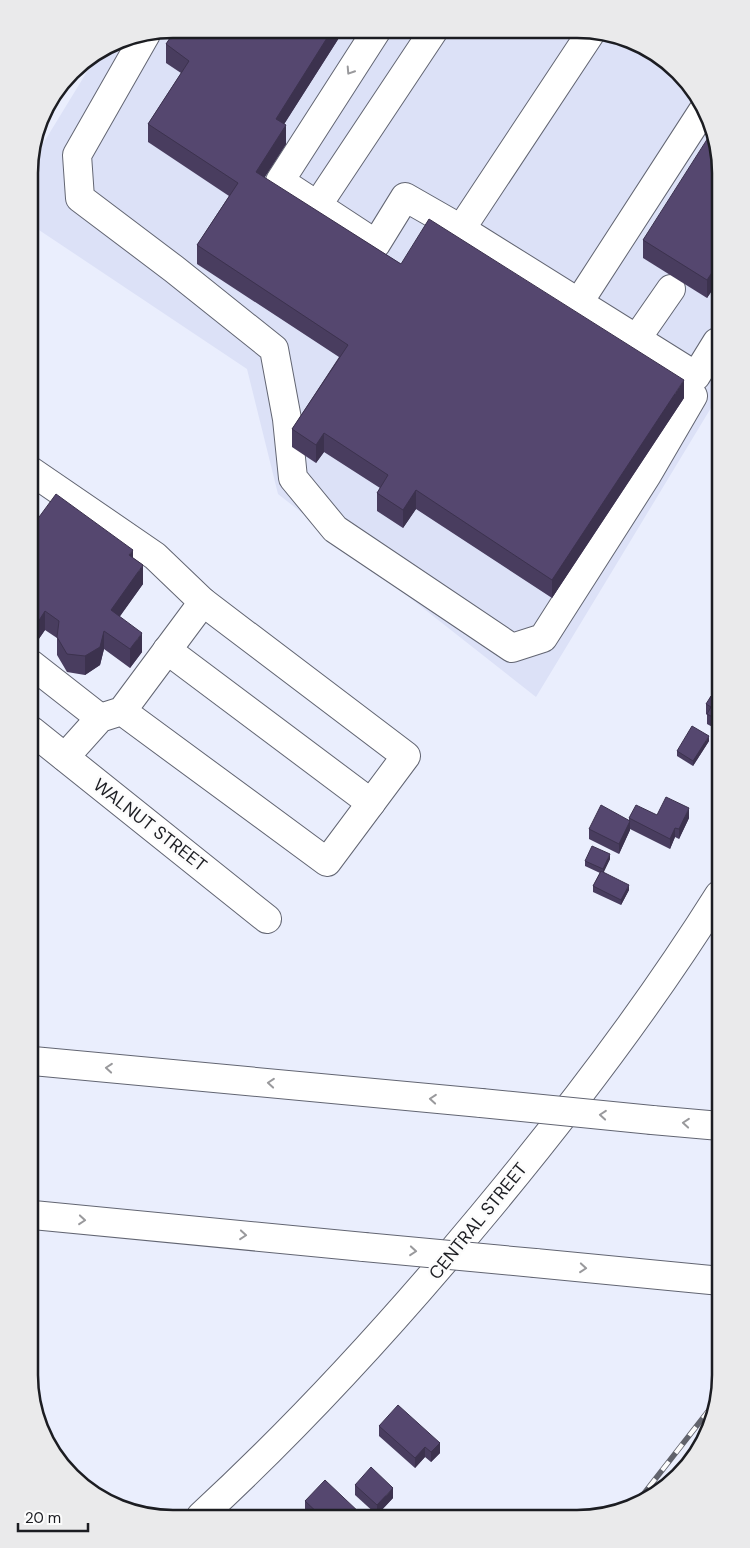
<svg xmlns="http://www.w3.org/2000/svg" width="750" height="1548" viewBox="0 0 750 1548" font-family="'DM Sans',sans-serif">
<rect width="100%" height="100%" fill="#eaeefd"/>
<path fill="#dce1f7" d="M172 29 605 31 672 65 716 135 717 398 536 697 278 494 247 369 30 224V165L99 52 118 40Z"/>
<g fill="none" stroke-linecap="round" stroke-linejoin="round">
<g stroke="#626572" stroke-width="30">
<g id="minor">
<path d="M377 30 280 181 376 244 405 197 461 229 696 376 717 342"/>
<path d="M146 34 77 155 80 198 174 269 274 349 287 419 293 478 335 529 512 648 543 638 647 475 693 396"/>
<path d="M317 206 434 30"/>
<path d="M461 229 592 31"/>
<path d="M579 302 702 112"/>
<path d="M637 338 671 289"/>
<path d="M31 471 155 556 203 602"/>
<path d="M167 650 371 803"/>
<path d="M31 664 100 718"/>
<path d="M32 731 267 919"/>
<path d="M65 757 100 718 122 711 203 602 406 756 327 862 122 711"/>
</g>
</g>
<g stroke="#626572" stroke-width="30">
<path id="major" d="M201 1516C302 1423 394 1322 482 1216 567 1114 648 1008 719 895"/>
</g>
<g stroke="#626572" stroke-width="30">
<g id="highway">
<path d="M33 1061 481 1103"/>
<path d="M652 1120 720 1126"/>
<path d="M33 1215 364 1247"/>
<path d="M535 1263 721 1281"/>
</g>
</g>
<use href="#minor" stroke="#fff" stroke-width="28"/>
<use href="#major" stroke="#fff" stroke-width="28"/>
<use href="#highway" stroke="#fff" stroke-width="28"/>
<g stroke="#61636c" stroke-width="5.5">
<path id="rail" d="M635 1505 713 1405"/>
</g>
<use href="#rail" stroke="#fcfcfc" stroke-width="4" stroke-dasharray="11" stroke-linecap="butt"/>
<g stroke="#626572" stroke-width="30" stroke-linecap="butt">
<g id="highway-bridge">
<path d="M481 1103 652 1120"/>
<path d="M364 1247 535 1263"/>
</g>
</g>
<use href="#highway-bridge" stroke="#fff" stroke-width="28"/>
</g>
<g fill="#493d5f">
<path d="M176 29 344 30 284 124 286 144 264 178 401 264 684 398 552 598 416 509 403 528 377 511V493L380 488 324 452 316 463 292 447V429L339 357 197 264V245L229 196 148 142V124L181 73 166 63V44Z"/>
<path d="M716 135 717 283 707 298 643 258V240Z"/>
<path d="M31 528 133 558 143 584 119 617 142 652 130 668 104 649 100 665 85 675 67 672 57 655V638L45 630 36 643 31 640Z"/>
<path d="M718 695V730L707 724V715L706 714V704L716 699Z"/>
<path d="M709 741 693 766 677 756V751Z"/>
<path d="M657 815 689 818 679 839 675 837 670 849 630 829V830L619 854 589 839V829L629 820V818Z"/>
<path d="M610 859 603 872 629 890 621 905 593 892V886L600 873 585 866V861Z"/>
<path d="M379 1426 440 1453 431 1462 425 1457 415 1468 379 1436Z"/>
<path d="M355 1485 393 1498 377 1515 355 1495Z"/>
<path d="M305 1501 362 1515 311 1516 305 1511Z"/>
</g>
<g fill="#3c324e">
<path d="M332 30H344L276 137V119Z"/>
<path d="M286 125V144L256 191V172Z"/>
<path d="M717 265V283L707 298V280Z"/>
<path d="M684 380V398L552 598V580Z"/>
<path d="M324 433V452L316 463V445Z"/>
<path d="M416 490V509L403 528V510Z"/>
<path d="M32 493V511L31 512V494Z"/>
<path d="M133 550V568L129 555Z"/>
<path d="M143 565V584L111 629V610Z"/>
<path d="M45 611V630L36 643V625Z"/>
<path d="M104 631V649L100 665 85 675V656Z"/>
<path d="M142 633V652L130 668V649Z"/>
<path d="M709 736V741L693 766V761Z"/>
<path d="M689 808V818L679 839V829Z"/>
<path d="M630 821V830L619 854V844Z"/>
<path d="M675 828V837L670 849V839Z"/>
<path d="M610 854V859L603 874V869Z"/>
<path d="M629 885V890L621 905V900Z"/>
<path d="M440 1443V1453L431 1462V1452Z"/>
<path d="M425 1447V1457L415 1468V1458Z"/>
<path d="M393 1488V1498L377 1515V1505Z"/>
</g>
<g fill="#55476f" stroke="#3c324e">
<path d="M176 29 332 30 276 119 286 125 256 172 401 264 429 219 684 380 552 580 416 490 403 510 377 493 388 475 324 433 316 445 292 429 348 345 197 245 238 183 148 124 189 61 166 44Z"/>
<path d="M713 130 716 135 717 265 707 280 643 240Z"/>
<path d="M56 494 133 550 129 555 143 565 111 610 142 633 130 649 104 631 100 647 85 656 67 654 57 637 59 621 45 611 36 625 31 622V528Z"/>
<path d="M718 695V720L707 714 711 707 706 704 711 696 716 699Z"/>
<path d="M692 726 709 736 693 761 677 751Z"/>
<path d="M666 797 689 808 679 829 675 828 670 839 629 818 636 805 657 815Z"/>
<path d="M601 805 630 821 619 844 589 829Z"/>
<path d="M592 846 610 854 603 869 585 861Z"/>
<path d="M601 871 629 885 621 900 593 886Z"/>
<path d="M398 1405 440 1443 431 1452 425 1447 415 1458 379 1426Z"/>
<path d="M371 1467 393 1488 377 1505 355 1485Z"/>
<path d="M325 1480 362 1515 361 1516H321L305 1501Z"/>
</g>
<defs><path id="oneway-chevron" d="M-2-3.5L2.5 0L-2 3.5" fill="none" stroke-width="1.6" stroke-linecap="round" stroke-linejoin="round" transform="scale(1.25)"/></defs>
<g stroke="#99999c">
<use href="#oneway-chevron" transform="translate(350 71) rotate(123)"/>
<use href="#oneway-chevron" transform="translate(109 1068) rotate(-175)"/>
<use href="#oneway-chevron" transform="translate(271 1083) rotate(-175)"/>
<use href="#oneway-chevron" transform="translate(433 1099) rotate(-175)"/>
<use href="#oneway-chevron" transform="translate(603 1115) rotate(-175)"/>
<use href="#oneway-chevron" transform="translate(686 1123) rotate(-175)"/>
<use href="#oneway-chevron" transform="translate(82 1220) rotate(5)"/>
<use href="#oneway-chevron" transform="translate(243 1235) rotate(5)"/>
<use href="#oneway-chevron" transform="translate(413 1251) rotate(5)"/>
<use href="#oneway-chevron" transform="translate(583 1268) rotate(5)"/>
</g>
<g text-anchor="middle" stroke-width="5" stroke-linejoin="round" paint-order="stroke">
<g font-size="18" fill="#1c1d22" stroke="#fcfcfc">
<text transform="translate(150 825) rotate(38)" y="6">WALNUT STREET</text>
<text transform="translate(478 1221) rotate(-51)" y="6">CENTRAL STREET</text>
</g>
</g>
<path d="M0 0H750V1548H0ZM173 38H577A135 135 0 0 1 712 173V1375A135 135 0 0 1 577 1510H173A135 135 0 0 1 38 1375V173A135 135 0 0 1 173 38Z" fill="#eaeaeb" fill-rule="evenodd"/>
<path fill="none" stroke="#1c1d22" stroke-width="2.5" d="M173 38H577A135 135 0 0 1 712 173V1375A135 135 0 0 1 577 1510H173A135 135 0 0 1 38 1375V173A135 135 0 0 1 173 38Z"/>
<path d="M18 1523v8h70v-8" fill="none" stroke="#1c1d22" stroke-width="2.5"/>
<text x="25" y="1523" font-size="15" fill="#1c1d22" stroke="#fcfcfc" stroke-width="4" paint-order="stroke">20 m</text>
</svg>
